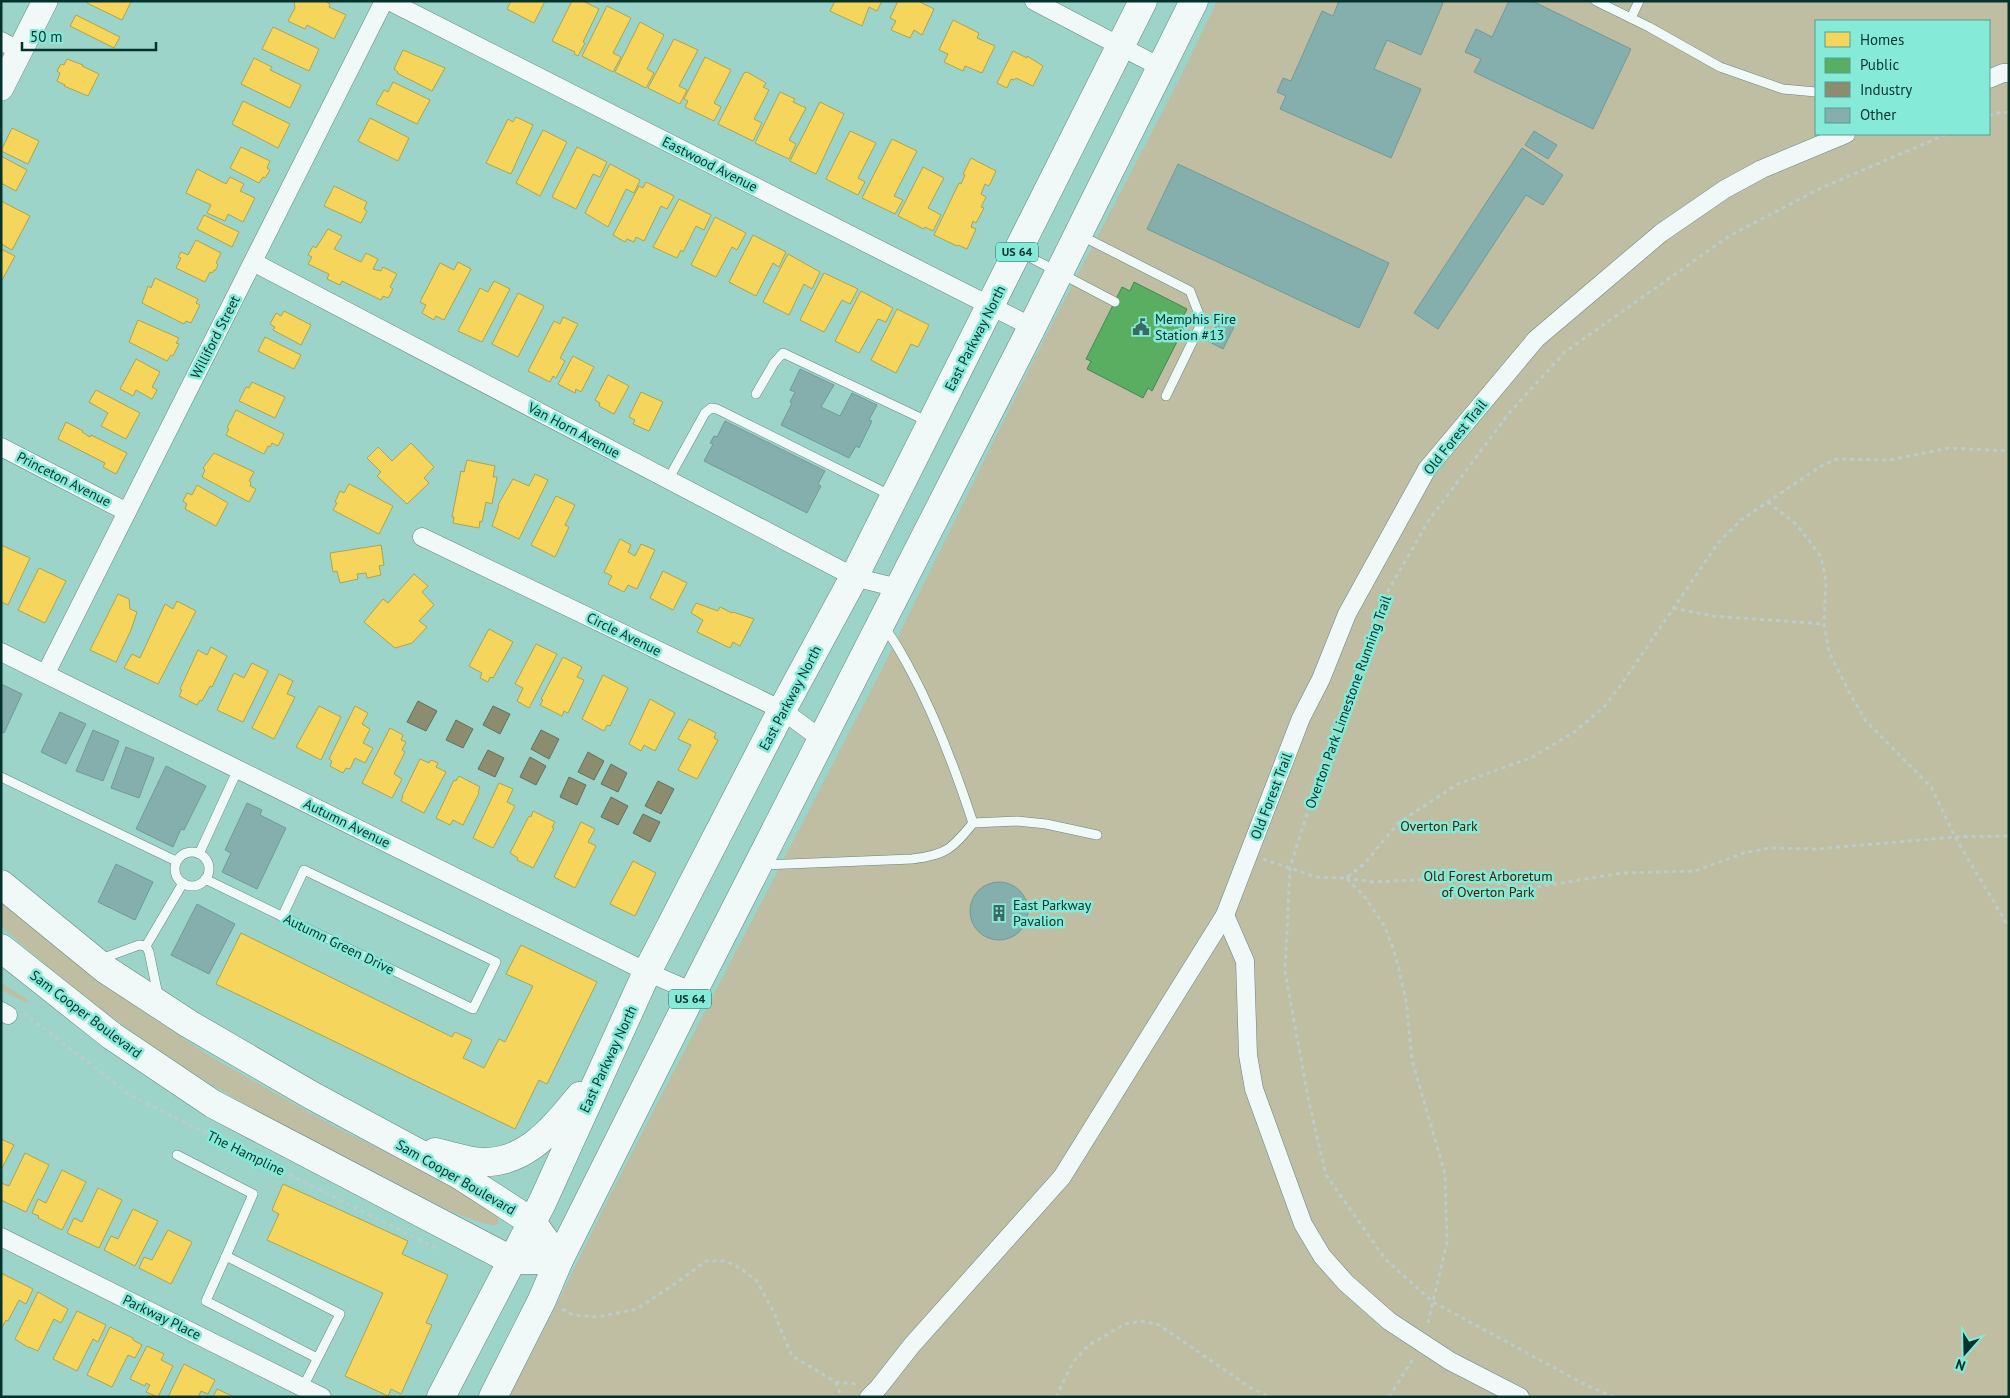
<svg xmlns="http://www.w3.org/2000/svg" width="2010" height="1398" viewBox="0 0 2010 1398" font-family="'PT Sans',sans-serif">
<rect width="100%" height="100%" fill="#9cd4ca"/>
<g fill="#bfbda2" fill-rule="evenodd">
<path d="M1217 1H2009V1397H509L554 1310 607 1201 881 671 1034 359 1180 78ZM1816 21H1989V134H1816Z"/>
<path d="M1 903 119 995 211 1057 337 1128 468 1192 491 1209 498 1217V1224L495 1226C453 1217 414 1191 375 1172 338 1154 301 1135 264 1115 169 1063 81 998 1 926Z"/>
<path d="M1 983 28 1000 27 1003 1 990Z"/>
</g>
<g fill="#f6d55c" stroke="#ada44e">
<path d="M88 1H130L131 2 122 20 87 3Z"/>
<path d="M294 1H325L330 4 329 7 346 15 334 39 307 25 305 29 288 21 295 8Z"/>
<path d="M511 1H545L534 23 507 9Z"/>
<path d="M572 1H583L599 9 583 42 585 43 578 56 574 54 575 52 552 41Z"/>
<path d="M835 1H882L877 11 869 7 862 26 830 11Z"/>
<path d="M898 1H918L934 9 922 35 914 30 910 38 891 30 896 21 890 18Z"/>
<path d="M607 6 631 18 613 53 621 57 613 72 582 56Z"/>
<path d="M76 15 120 37 114 48 70 26Z"/>
<path d="M953 20 979 33 977 38 995 46 982 73 965 66 963 71 944 62 948 54 939 50Z"/>
<path d="M640 22 664 35 647 69 654 73 646 88 615 72Z"/>
<path d="M273 27 319 49 309 71 262 49Z"/>
<path d="M674 39 698 50 679 86 687 90 680 104 648 88Z"/>
<path d="M403 50 445 68 432 91 397 73 398 72 394 69Z"/>
<path d="M1013 51 1027 58V56L1043 66 1033 86 1016 78 1014 80 1011 79 1007 88 997 83Z"/>
<path d="M705 57 731 70 714 103 721 107 714 121 685 107 688 101 684 99Z"/>
<path d="M254 58 272 67 270 70 301 85 290 108 241 84Z"/>
<path d="M67 59 83 65 82 66 99 74 88 96 64 86 65 85 57 81 60 73 57 71 61 64 64 65Z"/>
<path d="M747 72 766 83 763 87 769 90 754 119 762 123 753 141 718 124 744 73Z"/>
<path d="M393 82 430 100 417 124 376 104 384 90 388 92Z"/>
<path d="M780 92 795 99 793 102 806 108 789 140 796 144 789 159 755 143Z"/>
<path d="M243 101 290 124 278 148 232 124Z"/>
<path d="M820 102 844 114 816 174 790 161Z"/>
<path d="M516 117 533 125 511 174 486 163 508 119 513 122Z"/>
<path d="M370 118 409 138 398 161 358 141Z"/>
<path d="M12 128 39 141 28 164 1 151Z"/>
<path d="M543 130 567 142 540 196 516 183Z"/>
<path d="M850 131 876 143 858 178 865 182 858 195 826 179Z"/>
<path d="M892 139 917 151 894 196 903 200 895 214 862 198Z"/>
<path d="M241 147 270 161 267 168 270 170 265 178 263 177 259 183 230 168Z"/>
<path d="M577 147 607 162 600 177 593 174 576 209 552 197Z"/>
<path d="M1 156 27 170 16 191 1 183Z"/>
<path d="M971 158 996 171 989 186 985 184 981 194 986 197 981 207 984 208 976 223 973 221 971 227 976 229 967 249 958 245 957 246 934 235 959 183 961 184 965 175 963 174Z"/>
<path d="M610 164 640 180 634 193 626 189 608 227 585 213Z"/>
<path d="M923 167 944 178 928 208 941 215 933 231 925 227 924 229 898 216Z"/>
<path d="M197 169 226 184 230 177 244 184 240 191 255 198 243 222 228 214 225 221 207 213 211 205 186 193Z"/>
<path d="M646 182 674 196 667 209 661 206 644 241 636 237 634 242 627 239 625 242 613 235 639 186 643 188Z"/>
<path d="M334 186 367 202 364 209 367 211 361 223 324 206Z"/>
<path d="M679 199 711 215 704 230 696 226 683 252 681 250 677 258 653 247Z"/>
<path d="M3 202 30 216 12 250 1 244V203Z"/>
<path d="M204 215 239 232 232 247 197 229Z"/>
<path d="M715 217 746 233 737 250 732 247 716 277 691 265Z"/>
<path d="M328 229 342 236 334 249 361 262 366 253 378 259 373 269 381 271 383 267 397 274 390 287 393 289 388 298 383 296 381 300 342 281 340 285 327 279 329 274 308 264 312 257 308 255 313 246 316 248Z"/>
<path d="M753 235 786 252 779 267 773 263 756 296 729 282Z"/>
<path d="M196 240 221 253 216 263 218 265 215 271 214 270 212 273 210 272 205 282 176 268 181 258 178 257 181 252 188 255Z"/>
<path d="M1 249 15 256 2 280H1Z"/>
<path d="M788 254 820 272 812 289 804 284 789 315 763 302Z"/>
<path d="M458 262 471 269 444 320 436 316 434 320 422 313 426 305 420 302 440 263 454 270Z"/>
<path d="M824 273 858 289 850 304 842 300 824 332 800 320Z"/>
<path d="M155 278 198 299 196 303 200 305 191 323 186 321 184 324 142 303 148 286 151 288Z"/>
<path d="M494 281 510 289 482 342 458 331 480 288 488 292Z"/>
<path d="M861 291 893 308 886 322 878 319 859 353 835 341Z"/>
<path d="M518 293 544 306 518 357 492 344Z"/>
<path d="M897 309 929 325 918 347 911 344 896 373 871 360Z"/>
<path d="M284 311 311 325 301 345 273 330 275 327 270 324 276 313 281 316Z"/>
<path d="M563 317 578 324 560 358 565 361 556 378 553 376 550 382 528 371 554 321 560 324Z"/>
<path d="M138 320 179 338 176 343 179 344 173 356 171 355 167 361 129 342Z"/>
<path d="M265 337 301 355 294 369 258 351Z"/>
<path d="M573 356 594 367 581 392 576 389 575 393 558 384Z"/>
<path d="M136 359 160 372 152 387 157 390 152 399 136 390 133 396 120 389Z"/>
<path d="M608 375 629 386 614 414 599 406 600 403 595 400Z"/>
<path d="M252 382 285 397 275 418 239 401 246 387 249 388Z"/>
<path d="M96 390 140 413 126 439 101 426 108 413 89 402Z"/>
<path d="M641 392 663 402 649 431 633 424 635 420 629 417Z"/>
<path d="M236 410 284 434 278 446 272 443 270 447 268 446 264 454 226 435 229 429 227 428Z"/>
<path d="M66 422 83 431 82 432 90 437 91 435 127 453 116 474 103 467 105 463 58 439Z"/>
<path d="M411 443 434 467 424 478 429 483 407 504 377 476 381 472 367 458 378 447 392 461Z"/>
<path d="M214 453 254 472 249 481 251 482 250 486 256 489 249 502 202 477 205 470 203 468Z"/>
<path d="M467 460 495 466 493 477H497L492 504 486 502 482 522 480 521 479 528 453 523 454 517H452L461 471 464 472Z"/>
<path d="M535 474 548 480 519 539 492 526 499 506 498 505 513 479 529 486Z"/>
<path d="M349 484 393 506 379 534 333 510 337 503 335 502 340 491 344 493Z"/>
<path d="M197 485 228 503 216 526 185 509 187 504 183 501 187 493 192 495Z"/>
<path d="M556 496 575 505 565 525 569 527 555 557 531 545Z"/>
<path d="M620 539 631 545 628 552 635 556 641 544 655 550 637 589 628 585 624 592 608 584 612 576 604 572Z"/>
<path d="M1 545 30 558 8 605 1 602Z"/>
<path d="M381 545 384 565 379 566 381 575 367 578 366 573 357 574 358 579 340 583 337 571 333 572 330 553Z"/>
<path d="M39 568 66 581 45 623 18 610Z"/>
<path d="M663 571 687 583 673 610 650 598Z"/>
<path d="M414 574 428 586 422 592 434 605 419 621 427 627 412 643 395 648 364 622 383 599 388 603Z"/>
<path d="M118 594 129 599 130 609 137 612 131 630 116 662 90 650Z"/>
<path d="M177 601 196 611 158 684 124 668 132 654 140 658 165 604 173 609Z"/>
<path d="M696 603 718 611 720 607 732 613 733 612 754 619 740 646 733 642 730 648 697 632 703 620 691 613Z"/>
<path d="M489 629 513 642 493 678 490 677 488 682 480 678 482 673 469 666Z"/>
<path d="M536 644 557 654 529 708 517 701 523 688 515 684Z"/>
<path d="M211 647 227 656 212 687 210 686 202 701 200 700 197 705 179 696 182 690 180 689 198 650 207 655Z"/>
<path d="M563 657 582 667 577 677 584 680 568 713 564 711 562 716 540 705 543 700 541 699Z"/>
<path d="M252 663 268 671 243 722 217 710 234 673 244 678Z"/>
<path d="M279 674 293 681 287 694 295 697 274 739 252 728Z"/>
<path d="M603 675 628 688 610 726 607 725 604 731 582 719Z"/>
<path d="M650 699 675 713 655 751 644 745 641 751 629 744Z"/>
<path d="M319 706 341 717 321 760 296 747Z"/>
<path d="M355 706 368 713 362 724 370 729 363 743 373 748 365 763 355 758 350 769 346 768 343 773 330 766 332 761 329 759Z"/>
<path d="M689 719 716 733 714 738 718 740 697 779 678 770 691 745 678 739Z"/>
<path d="M390 728 403 735 401 740 406 742 402 750 405 752 394 774 402 779 392 798 362 783Z"/>
<path d="M420 759 429 763 431 760 438 763 436 767 446 772 424 813 401 801 403 796H402Z"/>
<path d="M459 776 480 787 478 792 479 793 463 825 453 820 450 825 436 818 454 780 456 781Z"/>
<path d="M499 783 513 789 507 802 515 806 493 848 473 838Z"/>
<path d="M533 811 555 822 552 827 554 828 533 868 517 860 518 858 510 853 529 816 531 817Z"/>
<path d="M581 822 595 829 588 842 596 846 575 888 554 877Z"/>
<path d="M633 861 656 873 635 916 610 904Z"/>
<path d="M241 933 452 1037 455 1032 472 1040 463 1058 484 1068 499 1039 505 1042 533 986 506 974 521 945 597 982 547 1084 539 1080 515 1129 216 984Z"/>
<path d="M1 1139 14 1145 1 1170Z"/>
<path d="M25 1153 49 1165 26 1212 1 1200V1183L9 1186Z"/>
<path d="M62 1170 86 1182 62 1230 38 1218 39 1216 32 1213 38 1199 46 1203Z"/>
<path d="M283 1184 408 1241 402 1254 448 1275 426 1323 432 1325 401 1394 391 1389 388 1396 345 1376 383 1293 267 1240 279 1214 272 1210Z"/>
<path d="M98 1188 122 1200 99 1248 67 1233 74 1218 82 1222Z"/>
<path d="M133 1209 158 1221 135 1266 104 1250 111 1236 118 1239Z"/>
<path d="M168 1230 192 1242 171 1284 139 1268 144 1257 152 1260Z"/>
<path d="M1 1273 33 1289 26 1304 19 1300 8 1321 6 1320 1 1329Z"/>
<path d="M38 1292 68 1309 61 1323 54 1319 38 1351 29 1347V1348L15 1339Z"/>
<path d="M77 1311 106 1325 98 1342 93 1339 77 1371 53 1359Z"/>
<path d="M110 1327 133 1338V1340L142 1345 135 1358 128 1355 112 1387 87 1375Z"/>
<path d="M147 1346 164 1354 161 1360 173 1366 158 1397 146 1392 150 1385 146 1383 145 1386 130 1379Z"/>
<path d="M184 1364 215 1380 208 1394 201 1391 198 1397H168Z"/>
<path d="M217 1389 234 1397H213Z"/>
</g>
<path fill="#5aae61" stroke="#408951" d="M1134 282 1187 309 1183 317 1188 320 1152 391 1148 388 1143 398 1087 369 1091 361 1086 359 1122 287 1130 291Z"/>
<g fill="#8c8c6e" stroke="#63715a">
<path d="M418 701 437 711 426 731 407 722Z"/>
<path d="M493 706 510 714 500 734 483 725Z"/>
<path d="M456 720 473 729 463 748 446 740Z"/>
<path d="M541 730 559 739 549 759 531 749Z"/>
<path d="M488 750 504 758 495 777 478 769Z"/>
<path d="M588 752 604 761 594 780 578 772Z"/>
<path d="M530 757 546 766 536 785 520 777Z"/>
<path d="M611 764 627 773 618 792 601 784Z"/>
<path d="M569 777 586 785 577 805 560 797Z"/>
<path d="M658 781 674 789 661 814 645 806Z"/>
<path d="M611 797 628 806 618 825 601 817Z"/>
<path d="M643 814 660 822 650 842 633 833Z"/>
</g>
<g fill="#84afac" stroke="#719a96">
<path d="M1339 1H1438L1443 3 1421 55 1387 40 1374 69 1421 89 1391 158 1280 109 1286 96 1277 92 1283 78 1291 81 1322 11 1333 16Z"/>
<path d="M1509 1H1532L1631 49 1593 129 1474 72 1481 59 1465 52 1476 29 1492 37Z"/>
<path d="M1534 131 1557 145 1548 159 1525 145Z"/>
<path d="M1522 148 1563 175 1543 205 1526 195 1438 329 1414 313Z"/>
<path d="M1178 164 1389 263 1359 328 1147 229Z"/>
<path d="M1219 320 1234 327 1223 349 1208 341Z"/>
<path d="M800 369 834 385 821 407 840 416 852 393 877 405 869 420 872 421 859 448 856 446 849 458 781 425 792 403 790 402 795 392 790 390Z"/>
<path d="M725 421 825 471 818 484 821 486 807 513 704 461 713 444 710 443 714 436 717 437Z"/>
<path d="M1 684 22 694 4 733 1 732Z"/>
<path d="M60 712 86 724 66 764 41 752Z"/>
<path d="M93 730 119 741 103 781 76 771Z"/>
<path d="M126 747 154 758 139 798 111 788Z"/>
<path d="M166 766 206 786 184 830 181 829 173 847 136 829Z"/>
<path d="M247 803 262 810 260 815 286 828 257 889 222 872 231 853 225 850Z"/>
<path d="M116 864 153 882 135 920 98 902Z"/>
<circle cx="999" cy="911" r="29"/>
<path d="M197 904 235 924 209 974 171 955Z"/>
</g>
<g fill="none" stroke-linecap="round" stroke-linejoin="round">
<g stroke="#648881" stroke-width="10">
<g id="lane">
<path d="M1596 1 1649 27 1720 67 1783 89 1816 92"/>
<path d="M1631 18 1639 1"/>
<path d="M1080 235 1190 291 1202 322 1166 396"/>
<path d="M1020 252 1115 302"/>
<path d="M756 394 774 363 783 353 929 422"/>
<path d="M668 480 705 413 711 408 717 409 892 496"/>
<path d="M1 777 176 861"/>
<path d="M973 823 1017 821 1046 824 1097 835"/>
<circle cx="192" cy="869" r="17"/>
<path d="M199 854 238 769"/>
<path d="M763 865 912 859C946 855 952 849 973 823 956 771 937 720 911 671 902 655 895 640 883 626"/>
<path d="M205 879 473 1009 496 962 304 870 282 917"/>
<path d="M146 946 183 883"/>
<path d="M146 946 149 952 158 995"/>
<path d="M101 959 139 945 146 946"/>
<path d="M177 1155 253 1194 226 1256 340 1314 303 1387"/>
<path d="M226 1256 206 1301 317 1358"/>
</g>
</g>
<g stroke="#648881" stroke-width="19">
<g id="street">
<path d="M389 1 1032 327"/>
<path d="M1034 1 1160 67"/>
<path d="M1 41 20 51"/>
<path d="M1989 79 2003 73H2009"/>
<path d="M253 262 854 577 898 588"/>
<path d="M1 447 127 512"/>
<path d="M422 537 782 710 821 739"/>
<path d="M1 652 647 972 693 992"/>
<path d="M46 673 384 1"/>
<path d="M1225 915 1245 961 1248 1055 1254 1089 1303 1224 1322 1256 1346 1283 1389 1321 1450 1361 1520 1397"/>
<path d="M1 1011 8 1015"/>
<path d="M1 1237 322 1397"/>
<path d="M869 1397 879 1387 912 1345 1062 1177 1225 915 1301 718 1321 679 1347 614 1427 469 1536 339 1661 233 1725 189 1762 169 1846 134"/>
</g>
</g>
<g stroke="#648881" stroke-width="26">
<path id="secondary" d="M1 88 45 1"/>
</g>
<g stroke="#648881" stroke-width="29">
<g id="primary">
<path d="M1 884 105 969 189 1024 311 1095 461 1176 532 1222 559 1260"/>
<path d="M1 948 112 1036 213 1104 511 1260H559"/>
<path d="M435 1152C448 1155 461 1159 473 1161 522 1169 553 1129 580 1096"/>
<path d="M441 1397 542 1203 647 972 782 710 854 577 1143 1"/>
<path d="M493 1397 542 1300 559 1260 693 992 1032 327 1194 1"/>
</g>
</g>
<g stroke="#bbccc9" stroke-width="3" stroke-dasharray="4 4" stroke-linecap="butt">
<path d="M1989 116 1997 113 2009 112"/>
<path d="M1768 502 1797 525 1821 557 1826 581 1824 624 1829 652 1849 692 1866 721 1932 788 1955 837 2009 927"/>
<path d="M1673 608 1713 616 1824 624"/>
<path d="M1263 859 1316 877 1346 878 1365 863 1398 823 1458 784 1533 757 1574 732 1604 707 1621 685 1718 543 1741 520 1821 466 1837 459 1889 460 1949 448 2009 451"/>
<path d="M1346 878 1373 882 1437 879 1482 881 1531 888 1622 873 1695 871 1744 853 1769 848 1817 849 1955 837 2009 836"/>
<path d="M1347 879 1365 897 1385 927 1395 954 1406 1000 1412 1060 1445 1174 1447 1242 1427 1327"/>
<path d="M24 1013 130 1095 436 1248"/>
<path d="M562 1309 573 1315 597 1317 637 1309 679 1281 706 1261H725L740 1268 757 1281 774 1313 792 1356 836 1382 856 1384"/>
<path d="M836 1382 841 1397"/>
<path d="M1056 1397 1073 1362 1089 1345 1125 1324 1142 1321 1159 1325 1251 1388 1269 1397"/>
<path d="M1389 1397 1414 1357"/>
<path d="M1614 1397 1586 1385 1433 1302 1386 1260 1326 1175 1309 1102 1285 972 1290 868 1316 785 1381 603 1429 520 1510 412 1565 352 1729 236 1821 188 1947 134"/>
</g>
<use href="#lane" stroke="#f0f9f7" stroke-width="9"/>
<use href="#street" stroke="#f0f9f7" stroke-width="18"/>
<use href="#secondary" stroke="#f0f9f7" stroke-width="25"/>
<use href="#primary" stroke="#f0f9f7" stroke-width="28"/>
</g>
<defs>
<g id="civic-bare" transform="scale(1.35)"><path d="M-.6-6.5H3V-4.5H.6V-3L4-1V1h2V6H-6V1h2V-1L-.6-3ZM-1.2 2.5V6h2.4V2.5Z" fill="#396b63" stroke="#86ead9" stroke-width="2.5" paint-order="stroke"/></g>
<g id="building-bare" transform="scale(1.35)"><path d="M-4-6H4V6H1V3H-1V6H-4ZM-2.5-4.3h1.7v1.8h-1.7ZM.8-4.3h1.7v1.8H.8ZM-2.5-1h1.7V.8h-1.7ZM.8-1h1.7V.8H.8Z" fill="#396b63" stroke="#86ead9" stroke-width="2.5" paint-order="stroke"/></g>
</defs>
<g fill-rule="evenodd">
<use href="#civic-bare" x="1141" y="327"/>
<use href="#building-bare" x="999" y="913"/>
</g>
<g text-anchor="middle" stroke-width="5" stroke-linejoin="round" paint-order="stroke">
<g fill="#86ead9" stroke="#2b6960" stroke-width="1">
<rect x="996" y="242.5" width="42" height="19" rx="4"/>
<rect x="669" y="989.5" width="42" height="19" rx="4"/>
</g>
<g font-size="12" font-weight="bold" fill="#04322c">
<text x="1017" y="256">US 64</text>
<text x="690" y="1003">US 64</text>
</g>
<g font-size="14" fill="#04322c" stroke="#86ead9">
<text transform="translate(710 164) rotate(27)" y="5">Eastwood Avenue</text>
<text transform="translate(215 337) rotate(-63)" y="5">Williford Street</text>
<text transform="translate(975 338) rotate(-63)" y="5">East Parkway North</text>
<text transform="translate(574 430) rotate(28)" y="5">Van Horn Avenue</text>
<text transform="translate(1455 437) rotate(-51)" y="5">Old Forest Trail</text>
<text transform="translate(64 479) rotate(27)" y="5">Princeton Avenue</text>
<text transform="translate(624 634) rotate(26)" y="5">Circle Avenue</text>
<text transform="translate(790 698) rotate(-62)" y="5">East Parkway North</text>
<text transform="translate(1348 702) rotate(-70)" y="5">Overton Park Limestone Running Trail</text>
<text transform="translate(1271 796) rotate(-69)" y="5">Old Forest Trail</text>
<text transform="translate(347 823) rotate(26)" y="5">Autumn Avenue</text>
<text transform="translate(339 944) rotate(26)" y="5">Autumn Green Drive</text>
<text transform="translate(86 1014) rotate(37)" y="5">Sam Cooper Boulevard</text>
<text transform="translate(608 1059) rotate(-65)" y="5">East Parkway North</text>
<text transform="translate(246 1153) rotate(26)" y="5">The Hampline</text>
<text transform="translate(456 1177) rotate(30)" y="5">Sam Cooper Boulevard</text>
<text transform="translate(162 1317) rotate(26)" y="5">Parkway Place</text>
</g>
<g font-size="14" fill="#04322c" stroke="#86ead9" text-anchor="start">
<text x="1155" y="324">Memphis Fire<tspan x="1155" dy="16">Station #13</tspan></text>
<text x="1013" y="910">East Parkway<tspan x="1013" dy="16">Pavalion</tspan></text>
</g>
<g font-size="14" fill="#432100" stroke="#86ead9">
<text x="1439" y="831">Overton Park</text>
<text x="1488" y="881">Old Forest Arboretum<tspan x="1488" dy="16">of Overton Park</tspan></text>
</g>
</g>
<rect width="2010" height="1398" fill="none" stroke="#04322c" stroke-width="5"/>
<rect x="1815" y="20" width="175" height="115" fill="#86ead9" stroke="#52a094"/>
<rect x="1825" y="32" width="25" height="15" fill="#f6d55c" stroke="#52a094"/>
<text x="1860" y="45" font-size="15" fill="#04322c">Homes</text>
<rect x="1825" y="58" width="25" height="15" fill="#5aae61" stroke="#52a094"/>
<text x="1860" y="70" font-size="15" fill="#04322c">Public</text>
<rect x="1825" y="82" width="25" height="15" fill="#8c8c6e" stroke="#52a094"/>
<text x="1860" y="95" font-size="15" fill="#04322c">Industry</text>
<rect x="1825" y="108" width="25" height="15" fill="#84afac" stroke="#52a094"/>
<text x="1860" y="120" font-size="15" fill="#04322c">Other</text>
<g transform="translate(1965 1353) rotate(200)" stroke="#86ead9" stroke-width="4" paint-order="stroke">
<path d="M0-4L9 19L0 12L-9 19Z" fill="#04322c"/>
<text y="-8" font-size="14" font-weight="bold" text-anchor="middle" fill="#04322c">N</text>
</g>
<path d="M22 42v8h134v-8" fill="none" stroke="#04322c" stroke-width="2.5"/>
<text x="30" y="42" font-size="15" fill="#04322c" stroke="#86ead9" stroke-width="4" paint-order="stroke">50 m</text>
</svg>
